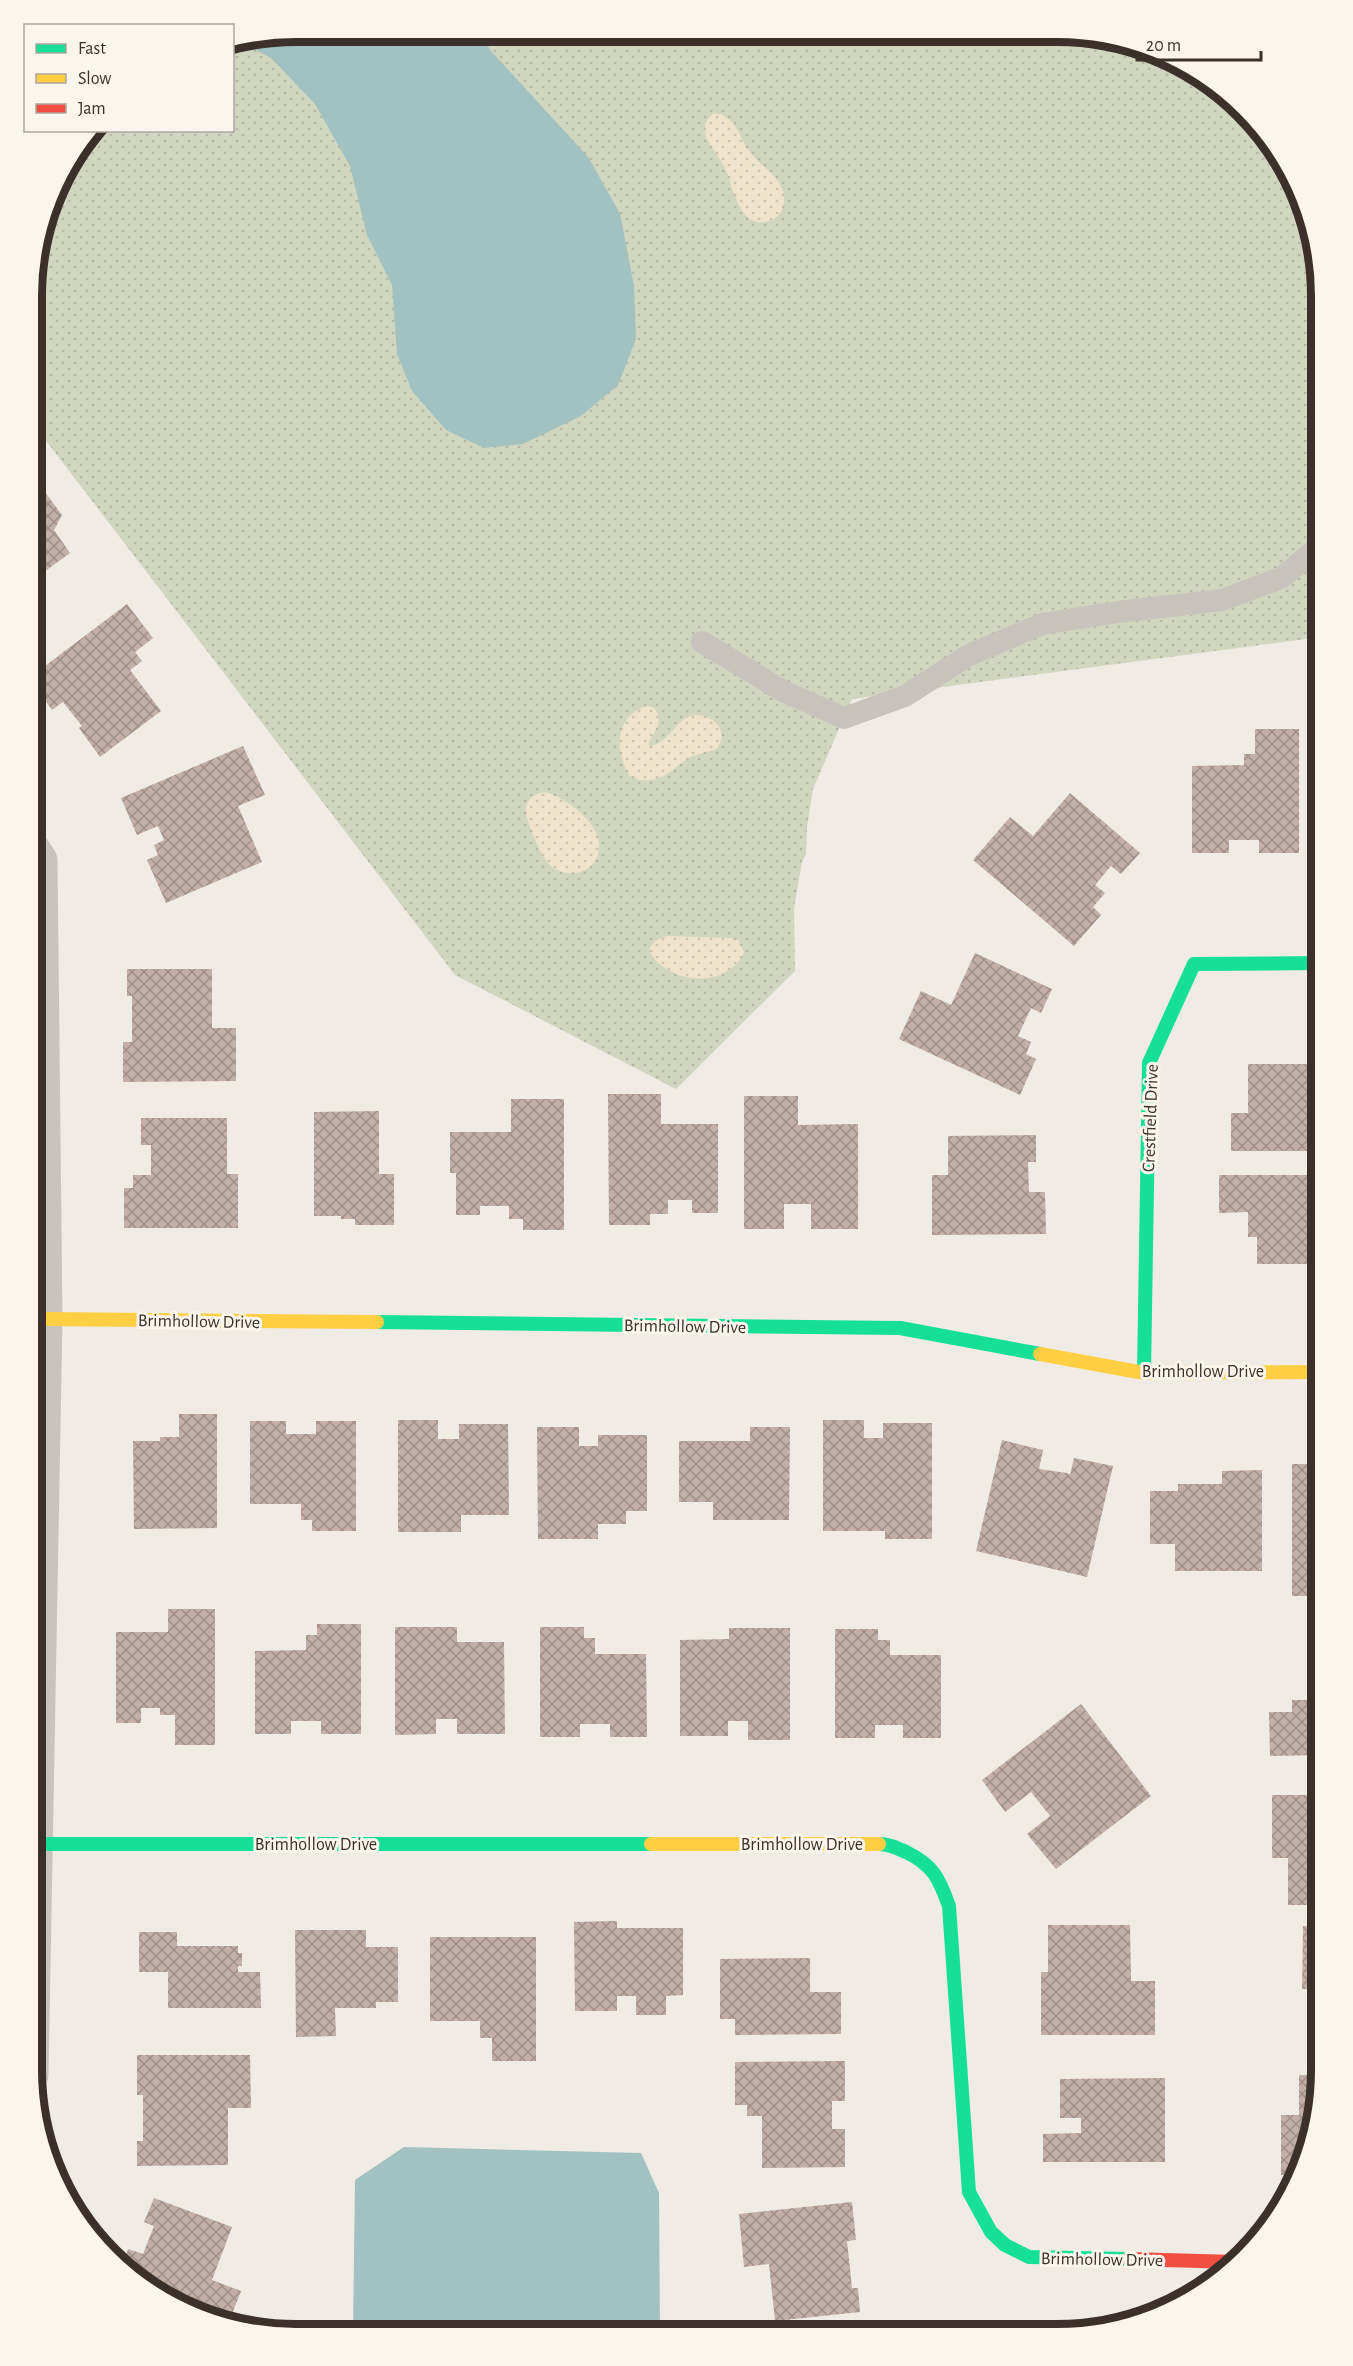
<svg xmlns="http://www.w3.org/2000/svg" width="1353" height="2366" viewBox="0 0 1353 2366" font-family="'Alegreya Sans',sans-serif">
<defs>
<pattern id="green-dots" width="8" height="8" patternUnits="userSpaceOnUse" patternTransform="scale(1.5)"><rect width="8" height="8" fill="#d1d6bf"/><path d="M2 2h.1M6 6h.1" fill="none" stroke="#b4b8a4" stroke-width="1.8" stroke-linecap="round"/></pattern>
<pattern id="sand-dots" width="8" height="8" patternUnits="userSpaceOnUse" patternTransform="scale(1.5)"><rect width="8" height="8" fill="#efe3cc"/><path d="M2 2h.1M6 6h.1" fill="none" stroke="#cec3af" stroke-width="1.8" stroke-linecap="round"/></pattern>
<pattern id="building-cross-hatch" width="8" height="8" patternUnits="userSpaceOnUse" patternTransform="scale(1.5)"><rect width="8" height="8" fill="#c3afa7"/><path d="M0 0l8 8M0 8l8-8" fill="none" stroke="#a08f88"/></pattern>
</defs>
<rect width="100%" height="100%" fill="#f0ebe5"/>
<path fill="url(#green-dots)" d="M296 32 1108 37 1174 59 1231 97 1277 149 1307 211 1321 296V637L852 699 813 789 807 827 806 854 802 862 794 908 795 971 676 1089 455 975 34 425V262L59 179 96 131 232 130 233 44Z"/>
<g fill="url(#sand-dots)">
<path d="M714 113C736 116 738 135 749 151 762 169 790 181 783 207 781 215 774 220 766 222 739 228 733 185 725 168 717 151 691 130 714 113Z"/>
<path d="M647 706 654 708C664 721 656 730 649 742V746C674 745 677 704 709 718 714 720 719 725 721 731 723 738 720 743 717 749L690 757 664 776 652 780H639L630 776C614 752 615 715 647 706Z"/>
<path d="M545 792C570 799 613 832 595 861 591 867 584 872 576 873 550 876 541 855 533 834 525 816 519 796 545 792Z"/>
<path d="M668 936 731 938 738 940 744 952C728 990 666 985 649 950 652 941 659 938 668 936Z"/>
</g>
<g fill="#a1c2c1">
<path d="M296 32 478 33 492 52 589 158 620 214 634 286 636 339 618 385 581 416 523 444 484 448 446 430 412 391 397 354 392 285 367 235 350 166 315 104 271 58 241 42Z"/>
<path d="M404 2147 641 2153 659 2193 660 2333 353 2332 355 2180Z"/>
</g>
<g fill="url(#building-cross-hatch)">
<path d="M33 476 62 515 54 530 70 553 33 580Z"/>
<path d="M127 604 153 638 135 652 142 661 130 670 161 711 100 757 79 728 82 726 63 702 52 710 33 684V675Z"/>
<path d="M1255 729H1299V853H1259V840H1229V853H1192V766L1244 765V754H1255Z"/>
<path d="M243 746 265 795 238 806 262 862 166 903 147 860 158 855 154 845 164 840 158 826 137 835 121 798Z"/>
<path d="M1070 793 1140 853 1121 874 1111 866 1095 885 1105 893 1093 907 1101 915 1074 946 973 860 1010 817 1033 836Z"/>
<path d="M975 953 1052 989 1041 1013 1031 1008 1018 1036 1031 1042 1026 1054 1036 1059 1020 1095 899 1039 921 991 951 1005Z"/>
<path d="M127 969H212V1028H236V1081L123 1082V1042H132V996H127Z"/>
<path d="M1248 1064H1311L1315 1070V1079L1311 1083H1321V1151H1231V1113H1248Z"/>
<path d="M608 1094H661V1124H718V1213H692V1200H668V1214H650V1225H609Z"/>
<path d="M744 1096H798V1125L858 1124V1229H811V1204H784V1229H744Z"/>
<path d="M511 1099H564V1230H523V1219H509V1206H480V1215H456V1173H450V1132H511Z"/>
<path d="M379 1111V1174H394V1225H355V1219H341V1216H314V1112Z"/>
<path d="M141 1118H227V1174H238V1228H124V1188H133V1175H151V1145H141Z"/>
<path d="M1036 1135V1162H1028L1029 1192H1045L1046 1234 932 1235V1175H948V1136Z"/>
<path d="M1219 1175H1321V1245H1310V1264H1257V1237H1248V1212L1219 1213Z"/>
<path d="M179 1414H217V1528L134 1529 133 1441H160V1437H179Z"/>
<path d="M398 1420H438V1439H459V1424H508L509 1515H461V1532H398Z"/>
<path d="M823 1420H864V1438H883V1423H932V1539H885V1531H823Z"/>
<path d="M250 1421H286V1434H316V1421H356V1531H312V1520H301V1504H250Z"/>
<path d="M537 1427H579V1446H598V1435H647V1511H626V1524H598V1539H538Z"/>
<path d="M750 1427H790L789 1520H713V1502H679V1441H750Z"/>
<path d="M1002 1440 1043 1450 1039 1469 1067 1473 1070 1475 1074 1458 1113 1466 1087 1577 976 1551Z"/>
<rect x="1292" y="1464" width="29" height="132"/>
<path d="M1262 1470V1571H1175V1544H1150V1491H1178V1484H1222V1471Z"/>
<path d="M168 1609H215V1745H175V1715H160V1708H141V1723H116V1632H168Z"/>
<path d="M317 1624H361V1734H321V1721H291V1734H255V1651L306 1650V1635H317Z"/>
<path d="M395 1627H457V1642H504L505 1734H457V1719H436V1734L395 1735Z"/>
<path d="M540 1627H584V1638H595V1654H646L647 1737H610V1724H580V1737H540Z"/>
<path d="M729 1628H790V1740H748V1721H728V1736H680V1640L729 1639Z"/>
<path d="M835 1629H878V1640H890V1655H941V1738H903V1725H875V1738H835Z"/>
<path d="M1309 1649H1321V1755L1270 1756 1269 1712H1292V1700H1309Z"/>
<path d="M1081 1704 1151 1796 1056 1869 1027 1834 1050 1816 1031 1792 1005 1812 982 1780Z"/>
<path d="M1272 1795H1321V1905H1288V1858H1272Z"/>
<path d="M617 1921V1928H683V1995L666 1996V2015H636V1996H617V2011H575L574 1922Z"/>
<path d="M1048 1925H1130L1131 1981H1155V2035H1041V1972H1048Z"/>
<path d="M1303 1926H1321V1989H1302Z"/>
<path d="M295 1930H366V1947H398V2002H376V2008H335L336 2036 296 2037Z"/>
<path d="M139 1932H177V1946H238V1953H242V1966H238V1972H260L261 2008H168V1972H139Z"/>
<path d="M430 1937H536V2061H492V2038H480V2021H430Z"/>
<path d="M810 1958V1992H841V2034L735 2035V2019H720V1959Z"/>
<path d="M137 2055H250L251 2108H228V2165L137 2166V2141H143V2095H137Z"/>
<path d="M845 2061V2101H832V2129H845V2167L762 2168V2116H747V2105H735V2062Z"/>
<path d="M1299 2075H1321V2088L1302 2171 1299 2175H1281V2115H1299Z"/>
<path d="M1165 2078V2162H1043V2134L1081 2133V2118H1060V2079Z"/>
<path d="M154 2198 232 2227 212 2280 241 2291 229 2322 179 2307 122 2269 111 2257 124 2262 128 2249 143 2254 154 2226 144 2222Z"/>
<path d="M852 2202 856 2240 847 2241 852 2288H858L860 2312 775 2321 769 2264 744 2267 739 2214Z"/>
</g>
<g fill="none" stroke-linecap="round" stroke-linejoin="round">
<path stroke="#c9c3be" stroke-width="22" d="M702 642 783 691 844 718 905 696 969 655 1042 624 1118 612 1222 600 1281 578 1321 545"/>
<path stroke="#c9c3be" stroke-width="33" d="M32 2075 46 1319 41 860 33 848"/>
<g stroke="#16e098" stroke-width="14">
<path d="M377 1322 900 1328 1040 1354"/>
<path d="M1144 1373 1149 1063 1194 964 1321 963"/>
<path d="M38 1844H651"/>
<path d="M879 1844C889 1844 897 1848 906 1852 933 1865 939 1878 949 1906L969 2192 991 2232 1005 2245 1029 2257 1128 2259"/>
</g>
<g stroke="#ffcf43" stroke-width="14">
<path d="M46 1319 377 1322"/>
<path d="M1040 1354 1144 1373 1321 1372"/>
<path d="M651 1844H879"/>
</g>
<path stroke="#f24e42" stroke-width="14" d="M1128 2259 1236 2262"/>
</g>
<g text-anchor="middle" stroke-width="6" stroke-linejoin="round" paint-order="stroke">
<g font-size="18" fill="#3b302b" stroke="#fbf5ee">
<text transform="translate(1150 1118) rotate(-88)" y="6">Crestfield Drive</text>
<text transform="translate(199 1321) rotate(1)" y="6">Brimhollow Drive</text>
<text transform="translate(685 1326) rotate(1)" y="6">Brimhollow Drive</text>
<text x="1203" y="1377">Brimhollow Drive</text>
<text x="316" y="1850">Brimhollow Drive</text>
<text x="802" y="1850">Brimhollow Drive</text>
<text transform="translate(1102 2259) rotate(1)" y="6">Brimhollow Drive</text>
</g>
</g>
<path d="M0 0H1353V2366H0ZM296 42H1057A254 254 0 0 1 1311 296V2070A254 254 0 0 1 1057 2324H296A254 254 0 0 1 42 2070V296A254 254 0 0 1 296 42Z" fill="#fbf5ee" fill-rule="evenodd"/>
<path fill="none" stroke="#3b302b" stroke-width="8" d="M296 42H1057A254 254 0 0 1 1311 296V2070A254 254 0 0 1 1057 2324H296A254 254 0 0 1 42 2070V296A254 254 0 0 1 296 42Z"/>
<rect x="24" y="24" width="210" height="108" fill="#fbf5ee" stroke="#aea6a0" stroke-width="1.5"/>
<rect x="36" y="44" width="30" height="9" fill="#16e098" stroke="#aea6a0" stroke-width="1.5"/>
<text x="78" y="54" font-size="18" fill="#3b302b">Fast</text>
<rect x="36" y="74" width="30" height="9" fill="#ffcf43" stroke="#aea6a0" stroke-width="1.5"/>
<text x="78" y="84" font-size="18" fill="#3b302b">Slow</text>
<rect x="36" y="104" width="30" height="9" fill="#f24e42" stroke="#aea6a0" stroke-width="1.5"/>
<text x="78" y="114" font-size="18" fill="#3b302b">Jam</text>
<path d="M1137 51v9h124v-9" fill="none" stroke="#3b302b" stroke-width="3"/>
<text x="1146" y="51" font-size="18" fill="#3b302b" stroke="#fbf5ee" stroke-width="4.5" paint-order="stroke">20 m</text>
</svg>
